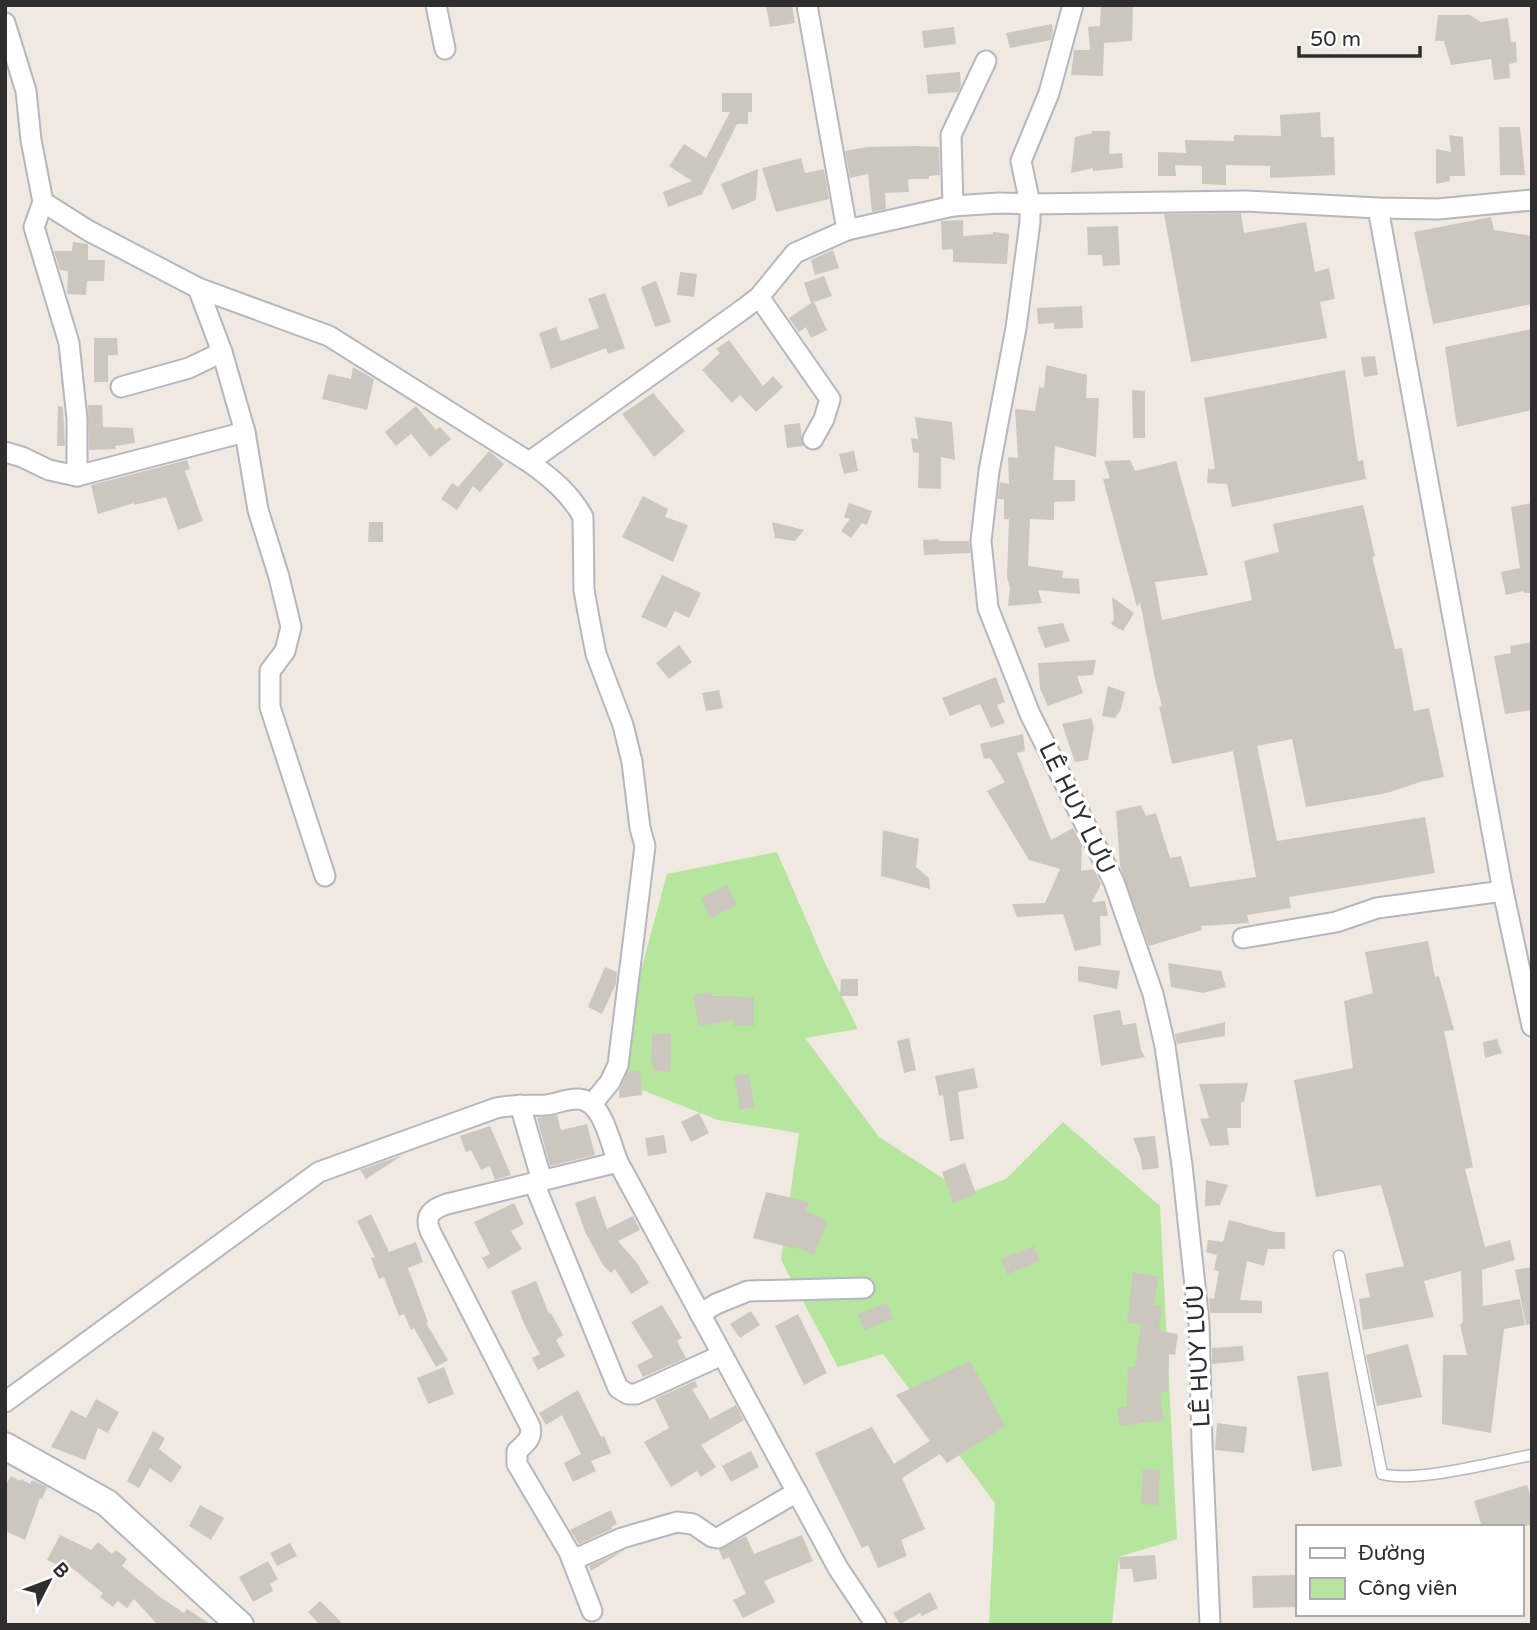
<svg xmlns="http://www.w3.org/2000/svg" width="1537" height="1630" viewBox="0 0 1537 1630" font-family="'Varela Round',sans-serif">
<rect width="100%" height="100%" fill="#efe9e1"/>
<path fill="#b6e59e" d="M777 852 824 961 858 1029 805 1038 879 1137 967 1194 1006 1179 1063 1122 1160 1206 1177 1539 1119 1557 1112 1625H989L995 1503 883 1354 838 1367 781 1260 799 1133 718 1120 612 1078 667 874Z"/>
<g fill="#cbc7bf">
<path d="M766 5H792L795 23 770 27Z"/>
<path d="M1101 5H1133L1132 41 1104 43 1103 76 1071 75 1074 50H1090L1088 27 1100 26Z"/>
<path d="M1438 15H1470L1481 22 1508 18 1511 42H1516L1517 62 1509 64 1510 78 1494 80 1491 59 1451 65 1444 41H1435Z"/>
<path d="M1052 24 1053 30 1051 40 1010 48 1006 33Z"/>
<path d="M954 27 956 44 924 48 922 31Z"/>
<path d="M960 72 961 85 958 92 928 94 926 75Z"/>
<path d="M722 93H752V112H748V124H737L702 194 668 207 663 192 692 181 669 166 684 144 706 158 730 112H722Z"/>
<path d="M1320 112 1321 137H1334L1335 175 1270 178V166L1226 165V185L1202 184V166L1175 165 1176 176H1158V152L1186 153 1185 140 1234 141V135L1281 136 1280 115Z"/>
<path d="M1499 127H1520L1525 175H1500Z"/>
<path d="M1092 131H1110L1109 154 1122 153 1123 168 1093 171V168L1071 173 1075 137 1092 133Z"/>
<path d="M1449 135 1463 137 1465 176H1450V181L1436 184V149L1451 152Z"/>
<path d="M919 146 939 147 940 175 929 176V179H908L909 192 885 193 886 209 872 212 868 174 850 178 845 151 867 147Z"/>
<path d="M801 158 805 173 824 169 829 199 776 212 762 168Z"/>
<path d="M758 169 756 200 732 210 721 184Z"/>
<path d="M1241 213 1244 233 1306 222 1315 272 1329 268 1335 299 1320 302 1327 338 1191 362 1164 214Z"/>
<path d="M1491 217 1494 230 1532 236V304L1433 324 1414 232Z"/>
<path d="M963 220V236L993 234V232L1009 234 1007 264 953 262V249L942 250 941 221Z"/>
<path d="M1118 226 1120 265 1103 266 1102 255H1088L1087 227Z"/>
<path d="M73 242 88 244V260H105L104 281H87L86 295 67 294 68 271 60 270 54 251H72Z"/>
<path d="M833 250 839 268 815 275 811 260Z"/>
<path d="M680 272 697 274 694 297 677 295Z"/>
<path d="M824 276 832 296 814 302 827 330 811 338 806 327 799 332 789 318 811 303 804 283Z"/>
<path d="M656 281 671 322 655 327 641 287Z"/>
<path d="M605 293 625 348 608 354 606 348 551 369 539 333 556 327 561 341 599 328 588 299Z"/>
<path d="M1082 306 1083 328 1054 329V323L1038 324 1037 308Z"/>
<path d="M1532 329V410L1457 427 1445 347Z"/>
<path d="M94 338H117L118 355H108V382H94Z"/>
<path d="M729 340 763 386 773 376 783 387 756 412 740 395 732 403 702 370 720 353 716 349Z"/>
<path d="M1375 356 1378 375 1364 377 1361 357Z"/>
<path d="M1046 365 1087 375 1086 398H1099L1096 457 1055 446 1053 480H1075V501L1054 502V520L1030 519 1028 566 1063 571 1062 578 1079 579 1080 594 1038 590 1042 603 1008 606 1010 588 1007 577 1009 519H1004V499H998L1000 482 1009 484 1008 457 1018 458 1015 409 1035 411 1039 387 1044 388Z"/>
<path d="M353 367 374 379 367 410 322 399 328 374 351 379Z"/>
<path d="M1345 370 1358 461 1363 460 1366 479 1232 507 1227 484 1207 483 1208 469H1215L1204 398Z"/>
<path d="M1132 390 1145 391V438H1133Z"/>
<path d="M653 393 685 431 654 457 622 414Z"/>
<path d="M88 405H102L103 427 133 428 135 443 115 446 116 449 89 450Z"/>
<path d="M58 406 63 407 65 446H57Z"/>
<path d="M416 406 436 430 440 427 451 439 430 457 411 434 396 446 385 432Z"/>
<path d="M915 417 952 422 955 460 941 457V489L918 488 919 453 913 452 911 438 918 439Z"/>
<path d="M800 423 803 446 787 448 784 425Z"/>
<path d="M489 451 504 464 480 492 473 486 457 510 441 499 452 483 458 487Z"/>
<path d="M854 451 858 471 844 474 839 454Z"/>
<path d="M187 460 190 469 185 471 203 521 178 530 166 497 134 505V503L98 514 91 485Z"/>
<path d="M1130 460 1135 471 1176 461 1208 575 1155 582 1162 620 1252 600 1244 561 1279 552 1273 524 1363 505 1375 556 1372 557 1395 649 1402 648 1414 711 1429 708 1444 777 1420 782 1387 793 1306 807 1292 739 1257 746 1277 841 1425 817 1435 873 1289 897 1291 908 1247 915 1249 923 1201 926 1202 930 1149 946 1120 866 1116 811 1141 805 1146 816 1156 813 1170 858 1181 856 1190 887 1256 877 1233 751 1172 764 1159 706H1162L1155 679 1140 602 1137 607 1103 479 1110 478 1104 461Z"/>
<path d="M643 496 668 509 665 517 688 525 673 562 622 537Z"/>
<path d="M849 503 872 511 867 525 862 523 851 538 841 531 850 519 844 517Z"/>
<path d="M1532 503V593H1524V591L1506 595 1501 572 1520 568 1511 507Z"/>
<path d="M369 522H383V542H368Z"/>
<path d="M772 522 804 530 795 541 775 538Z"/>
<path d="M939 539V541H969L970 553 924 555 923 540Z"/>
<path d="M662 575 701 593 689 618 675 611 666 628 641 617Z"/>
<path d="M1112 597 1134 613 1123 631 1111 624 1114 619Z"/>
<path d="M1063 623 1070 641 1045 648 1037 627Z"/>
<path d="M1532 642V710L1505 714 1494 656 1511 653 1510 646Z"/>
<path d="M679 645 692 662 669 679 656 663Z"/>
<path d="M1096 660 1093 675 1077 676 1083 693 1048 706 1040 689 1038 663Z"/>
<path d="M996 677 1005 702 997 705 1005 723 991 728 980 704 950 716 942 698Z"/>
<path d="M1108 686 1125 692 1121 709 1115 718 1102 716Z"/>
<path d="M719 690 723 708 706 711 702 693Z"/>
<path d="M1091 718 1094 727 1088 760 1075 762 1062 724Z"/>
<path d="M1023 734 1025 751 1017 753 1051 840 1073 828 1082 845 1081 871 1094 869 1101 884 1092 902 1105 901 1108 916H1100L1101 945 1075 951 1063 914 1017 917 1012 904 1045 903 1060 869 1029 860 987 791 1005 782 990 758 984 759 980 744Z"/>
<path d="M883 830 919 839 916 867 929 878 930 889 881 876Z"/>
<path d="M727 885 737 905 710 918 701 898Z"/>
<path d="M1428 941 1435 977 1439 976 1454 1030 1444 1031 1473 1167 1465 1169 1485 1247 1510 1240 1515 1260 1482 1270 1483 1306 1520 1299 1525 1325 1504 1329 1491 1433 1442 1424 1443 1355H1467L1460 1325 1463 1322 1461 1271 1424 1281 1434 1317 1363 1330 1359 1299 1370 1297 1365 1274 1404 1266 1381 1185 1316 1197 1294 1080 1353 1068 1344 1001 1373 993 1365 952Z"/>
<path d="M1168 963 1221 971 1226 987 1203 993 1171 987Z"/>
<path d="M1078 966 1120 971 1117 989 1078 981Z"/>
<path d="M605 967 617 972 616 984 602 1014 588 1007Z"/>
<path d="M841 979H858V996H840Z"/>
<path d="M711 992 712 996 754 997V1026H734L733 1020 699 1026 693 995Z"/>
<path d="M1120 1010 1123 1025 1136 1023 1141 1050 1145 1057 1101 1066 1093 1015Z"/>
<path d="M1225 1022V1036L1177 1044 1175 1034Z"/>
<path d="M652 1033 671 1034 670 1072 655 1071 651 1064Z"/>
<path d="M909 1038 916 1070 904 1073 897 1041Z"/>
<path d="M1497 1039 1502 1053 1485 1058 1483 1042Z"/>
<path d="M974 1068 978 1088 958 1092 964 1139 950 1141 943 1095 939 1096 935 1076Z"/>
<path d="M640 1071 642 1095 619 1098V1091L628 1072Z"/>
<path d="M748 1074 755 1107 740 1110 734 1076Z"/>
<path d="M1248 1083 1244 1102H1241V1128H1227L1229 1145 1210 1146 1200 1119 1209 1118 1199 1084Z"/>
<path d="M699 1113 709 1133 691 1142 681 1122Z"/>
<path d="M557 1115 561 1130 587 1124 595 1155 550 1166 537 1118Z"/>
<path d="M490 1126 511 1175 495 1180 490 1166 481 1170 471 1150 466 1152 460 1136Z"/>
<path d="M664 1135 667 1153 648 1156 645 1138Z"/>
<path d="M1155 1136 1159 1168 1142 1170 1141 1159 1133 1138Z"/>
<path d="M403 1155 366 1179 360 1170Z"/>
<path d="M965 1163 976 1194 953 1203 942 1172Z"/>
<path d="M1206 1180 1228 1185 1220 1205 1205 1206Z"/>
<path d="M766 1192 809 1202 806 1211 828 1221 814 1255 796 1247V1249L753 1238Z"/>
<path d="M595 1196 607 1229 633 1216 640 1230 618 1241 637 1263 649 1283 631 1294 615 1269 611 1273 603 1265 585 1232 575 1203Z"/>
<path d="M514 1203 524 1224 511 1231 522 1249 488 1269 482 1258 490 1254 474 1222Z"/>
<path d="M371 1214 389 1252 416 1242 423 1262 408 1268 428 1322 426 1323 448 1360 436 1367 414 1328 411 1330 404 1314 399 1316 384 1277 379 1279 371 1258 375 1257 357 1221Z"/>
<path d="M1229 1220 1275 1232H1285V1249H1268L1264 1266 1247 1261 1240 1300 1262 1301V1313H1210L1209 1298 1214 1299 1219 1271 1214 1270 1217 1255 1206 1252 1208 1240 1223 1242Z"/>
<path d="M1034 1246 1040 1261 1007 1274 1001 1259Z"/>
<path d="M1532 1267V1324L1526 1325 1515 1270Z"/>
<path d="M1133 1272 1159 1277 1154 1305H1162L1159 1331 1178 1334 1175 1355 1169 1354 1168 1392H1160L1164 1420 1120 1426 1117 1408 1127 1406 1128 1367H1135L1141 1324 1127 1323Z"/>
<path d="M536 1281 549 1314 551 1313 563 1335 556 1340 565 1356 538 1370 532 1358 540 1354 525 1326 511 1291Z"/>
<path d="M887 1303 893 1319 864 1330 858 1314Z"/>
<path d="M662 1305 682 1338 677 1341 686 1358 643 1377 637 1365 653 1357 631 1322Z"/>
<path d="M751 1311 760 1325 740 1338 730 1324Z"/>
<path d="M798 1314 827 1373 804 1385 775 1326Z"/>
<path d="M1408 1344 1422 1397 1377 1406 1366 1355Z"/>
<path d="M1243 1346 1244 1361 1212 1364V1348Z"/>
<path d="M970 1361 1005 1426 947 1463 940 1454 902 1478 925 1529 901 1540 907 1556 878 1568 868 1545 862 1548 815 1453 872 1427 894 1464 930 1441 896 1395Z"/>
<path d="M444 1367 454 1394 428 1404 417 1378Z"/>
<path d="M1328 1372 1342 1466 1312 1471 1297 1376Z"/>
<path d="M695 1381 698 1387 692 1389 710 1419 736 1405 744 1420 701 1445 716 1467 701 1477 697 1471 671 1487 644 1442 669 1428 655 1399Z"/>
<path d="M578 1390 601 1437 604 1436 611 1453 591 1461 596 1471 573 1482 564 1463 581 1454 562 1415 546 1425 539 1413Z"/>
<path d="M96 1399 119 1412 108 1433 98 1428 85 1460 51 1447 71 1410 86 1418Z"/>
<path d="M1217 1423 1247 1427 1244 1453 1215 1450Z"/>
<path d="M153 1431 165 1438 159 1449 182 1467 171 1483 150 1468 139 1488 127 1481Z"/>
<path d="M751 1451 759 1467 731 1482 722 1466Z"/>
<path d="M1143 1469 1160 1470 1158 1505 1141 1504Z"/>
<path d="M11 1476 20 1481 21 1479 30 1484 32 1480 47 1487 42 1499 40 1498 25 1540 5 1531V1486Z"/>
<path d="M1527 1485 1532 1500V1524L1522 1527H1482L1474 1501Z"/>
<path d="M200 1505 224 1518 211 1540 189 1526Z"/>
<path d="M611 1510 617 1524 611 1527 612 1529 579 1544 570 1530Z"/>
<path d="M60 1535 91 1550 98 1542 112 1554 116 1550 127 1559 122 1566 160 1597 184 1613 187 1609 212 1625H158L134 1599 127 1608 118 1601 113 1607 100 1597 103 1593 68 1565 66 1569 47 1560Z"/>
<path d="M802 1535 813 1561 764 1581 775 1602 743 1618 733 1600 746 1594 729 1557 723 1560 719 1550 746 1536 754 1554Z"/>
<path d="M290 1543 297 1556 277 1566 270 1553Z"/>
<path d="M625 1550 591 1571 589 1566Z"/>
<path d="M1155 1555 1157 1579 1134 1582 1132 1569H1120L1119 1557Z"/>
<path d="M268 1561 278 1579 270 1584 273 1591 253 1602 239 1577Z"/>
<path d="M1297 1575V1607L1253 1608 1252 1576Z"/>
<path d="M930 1592 938 1608 922 1616 920 1613 900 1624 893 1613Z"/>
<path d="M320 1601 344 1625H320L308 1612Z"/>
</g>
<g fill="none" stroke-linecap="round" stroke-linejoin="round">
<g stroke="#b4b7c1" stroke-width="13">
<path id="lane" d="M1339 1256 1382 1474C1417 1483 1494 1462 1532 1455"/>
</g>
<g stroke="#b4b7c1" stroke-width="23">
<g id="street">
<path d="M436 5 445 49"/>
<path d="M807 5 847 230"/>
<path d="M1073 5 1049 93 1021 161 1030 204V222L1016 328 989 471 981 541 988 608 1030 714 1114 882 1153 994 1165 1046 1182 1165 1199 1323 1202 1444 1210 1625"/>
<path d="M5 23 26 91 31 140 43 202 89 231 198 288 329 336 529 462 742 310 759 297 795 253 847 230 953 206 951 135 986 61"/>
<path d="M43 202 34 227 69 343 77 419V476"/>
<path d="M953 206 999 203 1030 204 1246 201 1378 208 1438 209 1532 200"/>
<path d="M1378 208 1503 891 1532 1026"/>
<path d="M198 288 222 352 245 432 258 510 279 577 291 627 285 651 270 671V707L325 876"/>
<path d="M759 297 830 399 824 419 813 439"/>
<path d="M121 387 189 368 222 352"/>
<path d="M5 452 22 457 49 470 77 476 245 432"/>
<path d="M529 462C550 477 570 493 583 517L584 590 589 618 596 654 623 725 632 762 640 828 645 846 618 1065 610 1082 592 1104"/>
<path d="M1243 938 1336 922 1377 908 1503 891"/>
<path d="M520 1105 542 1181"/>
<path d="M534 1183 618 1388 628 1394H636L722 1355"/>
<path d="M700 1314 716 1304 748 1291 864 1288"/>
<path d="M5 1402 319 1172 496 1108C513 1104 529 1106 546 1105 557 1104 567 1098 579 1099 603 1101 610 1143 618 1162L838 1568 876 1625"/>
<path d="M573 1560 622 1538 677 1522 693 1524 712 1537 718 1538 797 1492"/>
<path d="M592 1611 569 1552 517 1464V1451C526 1443 533 1438 530 1426L430 1231C424 1215 432 1209 447 1204L618 1162"/>
</g>
</g>
<g stroke="#b4b7c1" stroke-width="30">
<path id="secondary" d="M5 1446 107 1503 240 1625"/>
</g>
<use href="#lane" stroke="#fff" stroke-width="10"/>
<use href="#street" stroke="#fff" stroke-width="19"/>
<use href="#secondary" stroke="#fff" stroke-width="26"/>
</g>
<g text-anchor="middle" stroke-width="7" stroke-linejoin="round" paint-order="stroke">
<g font-size="24" fill="#2e2e2e" stroke="#fff">
<text transform="translate(1077 808) rotate(64)" y="8">LÊ HUY LƯU</text>
<text transform="translate(1198 1356) rotate(-93)" y="8">LÊ HUY LƯU</text>
</g>
</g>
<rect width="1537" height="1630" fill="none" stroke="#2e2e2e" stroke-width="14"/>
<rect x="1296" y="1525" width="228" height="91" fill="#ffffff" stroke="#ababab" stroke-width="2"/>
<rect x="1310" y="1548" width="35" height="10" fill="#ffffff" stroke="#ababab" stroke-width="2"/>
<text x="1358" y="1560" font-size="21" fill="#2e2e2e">Đường</text>
<rect x="1310" y="1578" width="35" height="21" fill="#b6e59e" stroke="#ababab" stroke-width="2"/>
<text x="1358" y="1595" font-size="21" fill="#2e2e2e">Công viên</text>
<g transform="translate(49 1581) rotate(48)" stroke="#ffffff" stroke-width="5" paint-order="stroke">
<path d="M0-5L12 26L0 18L-12 26Z" fill="#2e2e2e"/>
<text y="-10" font-size="19" font-weight="bold" text-anchor="middle" fill="#2e2e2e">B</text>
</g>
<path d="M1299 46v10h121v-10" fill="none" stroke="#2e2e2e" stroke-width="3.5"/>
<text x="1310" y="46" font-size="21" fill="#2e2e2e" stroke="#ffffff" stroke-width="5" paint-order="stroke">50 m</text>
</svg>
